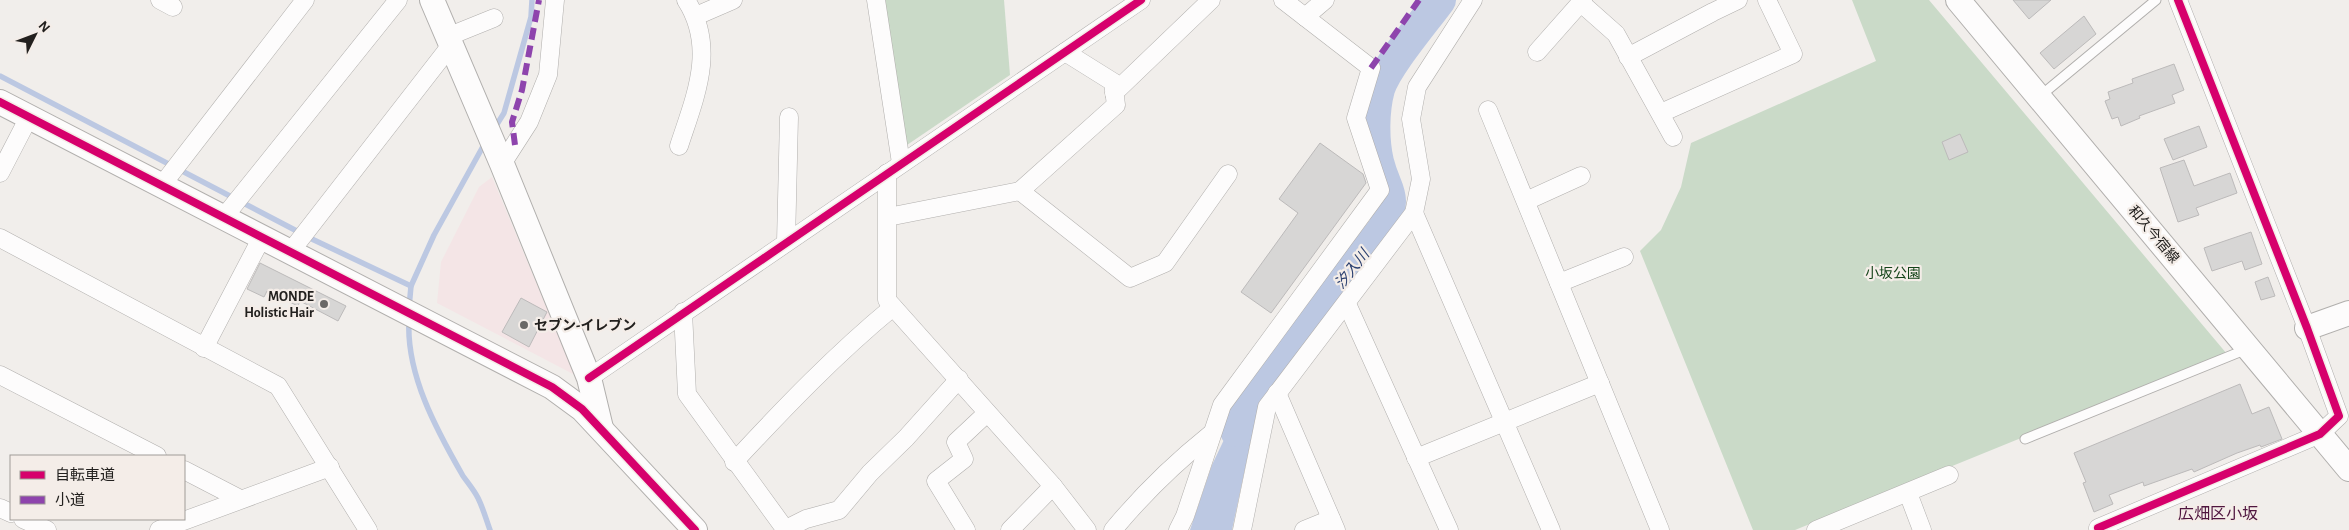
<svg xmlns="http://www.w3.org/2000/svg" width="2349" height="530" viewBox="0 0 2349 530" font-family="'Alegreya Sans','Noto Sans JP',sans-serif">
<rect width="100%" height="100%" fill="#f1eeeb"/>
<path fill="#f4e5e6" d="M492 177 573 371V374L437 303 441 262 479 187Z"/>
<g fill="#cadac8">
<path d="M880 0H1004L1010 75 907 145Z"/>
<path d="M1852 0H1929L2227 354 1795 530H1753L1640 251 1661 230 1681 187 1691 143 1876 61Z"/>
</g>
<path fill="#bcc8e2" d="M1302 351 1257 412 1232 530H1190L1212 465 1240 406Z"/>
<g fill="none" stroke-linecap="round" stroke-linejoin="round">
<g stroke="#bcc8e2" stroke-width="5.5">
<path d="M0 76 314 240 411 286"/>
<path d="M494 129 504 113 531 17 532 0"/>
<path d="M409 308 411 286 434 235 486 141"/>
<path d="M409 320C406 374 436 429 463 476 468 483 474 490 478 498 483 508 486 519 490 530"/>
</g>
<path stroke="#bcc8e2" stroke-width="32" d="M1236 431 1258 388 1384 228C1397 191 1386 194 1378 162 1373 140 1373 111 1379 89 1387 65 1424 22 1440 0"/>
</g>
<g fill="#d7d6d5" stroke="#bcbaba">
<path d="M2013 0H2051L2029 19Z"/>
<path d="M2084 16 2096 34 2054 69 2040 53Z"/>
<path d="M2174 64 2184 90 2172 95 2175 103 2139 116 2140 118 2121 126 2118 117 2112 119 2105 101 2110 99 2108 92 2133 83 2132 79Z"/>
<path d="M2199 126 2207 147 2173 160 2164 139Z"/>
<path d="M1960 134 1968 152 1949 160 1942 142Z"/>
<path d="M1320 143 1363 174 1366 183 1271 313 1241 292 1298 213 1279 199Z"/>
<path d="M2184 160 2194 186 2230 173 2237 193 2196 208 2199 215 2178 222 2160 168Z"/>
<path d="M2251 232 2262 264 2245 270 2242 261 2212 271 2204 248Z"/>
<path d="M260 263 346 306 338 321 300 301 298 306 267 291 264 297 247 289Z"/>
<path d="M2268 277 2275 296 2261 300 2255 282Z"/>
<path d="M521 298 547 312 529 347 502 332Z"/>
<path d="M2240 384 2252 414 2269 407 2282 439 2261 447 2260 445 2237 453 2194 472 2192 469 2144 486 2143 482 2109 495 2113 504 2094 512 2083 483 2086 482 2074 453Z"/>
</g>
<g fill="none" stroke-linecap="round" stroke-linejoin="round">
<g stroke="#b1afad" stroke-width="11">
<g id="lane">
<path d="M2039 97 2156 0"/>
<path d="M2025 439 2247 349"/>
</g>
</g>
<g stroke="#b1afad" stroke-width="19">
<g id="street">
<path d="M160 0 173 7"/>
<path d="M876 0 901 163"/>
<path d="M1581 3 1616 34 1673 137"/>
<path d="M696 16 733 0"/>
<path d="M1305 17 1325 0"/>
<path d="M447 37 494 18"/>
<path d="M1065 52 1113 82 1116 105 1020 191 1130 278 1165 263 1228 174"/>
<path d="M1537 52 1583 0"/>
<path d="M1628 57 1713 12 1738 0"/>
<path d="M1114 93 1211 0"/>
<path d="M1488 110 1660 530"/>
<path d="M1661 113 1793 54 1767 0"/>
<path d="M679 146C695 97 717 48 686 0"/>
<path d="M502 164 529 122 548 75 555 0"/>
<path d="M0 173 29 117"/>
<path d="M887 173V300L1053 486 1087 530"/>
<path d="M162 185 305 0"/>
<path d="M1526 201 1581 176"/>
<path d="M1414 213 1551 530"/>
<path d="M224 217 398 0"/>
<path d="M888 217 1020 191"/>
<path d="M0 238 278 386 368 530"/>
<path d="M786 242 789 117"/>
<path d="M291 251 451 45"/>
<path d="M1559 283 1624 257"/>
<path d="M1347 304 1449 530"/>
<path d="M683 312 687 394 785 529"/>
<path d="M204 348 262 237"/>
<path d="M0 375 157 456"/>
<path d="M589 378 1141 0"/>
<path d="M1277 393 1336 530"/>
<path d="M1416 458 1600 383"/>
<path d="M734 462C785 407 836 354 893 307"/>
<path d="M184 470 240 499"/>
<path d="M1908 493 1922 530"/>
<path d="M0 508 11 513"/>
<path d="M23 519 47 530"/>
<path d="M2098 528 2320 434 2339 416 2307 328 2178 0"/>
<path d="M159 530 330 467"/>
<path d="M784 530 806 519 839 510 870 473 906 438 959 379"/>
<path d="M966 530 936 481 964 459 956 442 987 413"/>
<path d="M1010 530 1053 486"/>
<path d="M1113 530C1142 495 1176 462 1211 434"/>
<path d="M1178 530 1185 516 1222 405 1380 190 1356 118 1371 68 1283 0"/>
<path d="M1242 530 1267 407 1414 213 1421 179 1411 119 1417 87 1473 0"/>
<path d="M1304 530 1331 519"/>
<path d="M1816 530 1949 475"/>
</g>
</g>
<g stroke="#b1afad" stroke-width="26">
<g id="secondary">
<path d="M432 0 502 164 589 378 601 428"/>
<path d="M1958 0 2349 469"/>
<path d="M0 102 552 387 582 409 695 530"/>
<path d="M2307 328 2349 313"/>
</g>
</g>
<use href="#lane" stroke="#fdfcfc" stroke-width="9"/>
<use href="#street" stroke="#fdfcfc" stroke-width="18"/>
<use href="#secondary" stroke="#fdfcfc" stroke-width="24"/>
<g stroke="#8e44ad" stroke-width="6" stroke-dasharray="12 6" stroke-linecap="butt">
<path d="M1371 68 1419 0"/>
<path d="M515 145 512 122 522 90 539 0"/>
</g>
<g stroke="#f4ede8" stroke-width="11">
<g id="cycleway">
<path d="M0 102 552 387 582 409 695 530"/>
<path d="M589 378 1141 0"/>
<path d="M2098 528 2320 434 2339 416 2307 328 2178 0"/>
</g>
</g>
<use href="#cycleway" stroke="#d6006c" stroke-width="8"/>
</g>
<g fill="#6a6866" stroke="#f4ede8" stroke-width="2">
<circle cx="324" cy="304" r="5"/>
<circle cx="524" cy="325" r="5"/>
</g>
<g text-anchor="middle" stroke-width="4.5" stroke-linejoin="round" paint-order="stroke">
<g font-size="14" fill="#22201e" stroke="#f4ede8">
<text transform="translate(2154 234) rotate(50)" y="5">和久今宿線</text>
</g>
<g font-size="14" fill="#134318" stroke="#f4ede8">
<text x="1893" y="278">小坂公園</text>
</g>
<g font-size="14" font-weight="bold" fill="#22201e" stroke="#f4ede8" text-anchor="end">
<text x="314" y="301">MONDE<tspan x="314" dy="16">Holistic Hair</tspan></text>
<text x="534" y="330" text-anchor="start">セブン-イレブン</text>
</g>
<g font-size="15" font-style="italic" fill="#2b4070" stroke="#f4ede8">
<text transform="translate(1352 269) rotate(-52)" y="5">汐入川</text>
</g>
<g font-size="16" fill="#4f163f" stroke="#f4ede8">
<text x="2218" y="519">広畑区小坂</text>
</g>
</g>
<rect x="10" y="455" width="175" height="65" fill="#f4ede8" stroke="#a09b97"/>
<rect x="20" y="471" width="25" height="8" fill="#d6006c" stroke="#a09b97"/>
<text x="55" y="480" font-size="15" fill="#22201e">自転車道</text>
<rect x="20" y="496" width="25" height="8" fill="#8e44ad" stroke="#a09b97"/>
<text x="55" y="505" font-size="15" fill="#22201e">小道</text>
<g transform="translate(35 35) rotate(48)" stroke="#f4ede8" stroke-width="4" paint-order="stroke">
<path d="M0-4L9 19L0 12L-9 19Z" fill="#22201e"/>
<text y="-8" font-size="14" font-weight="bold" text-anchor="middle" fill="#22201e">N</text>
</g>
</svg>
